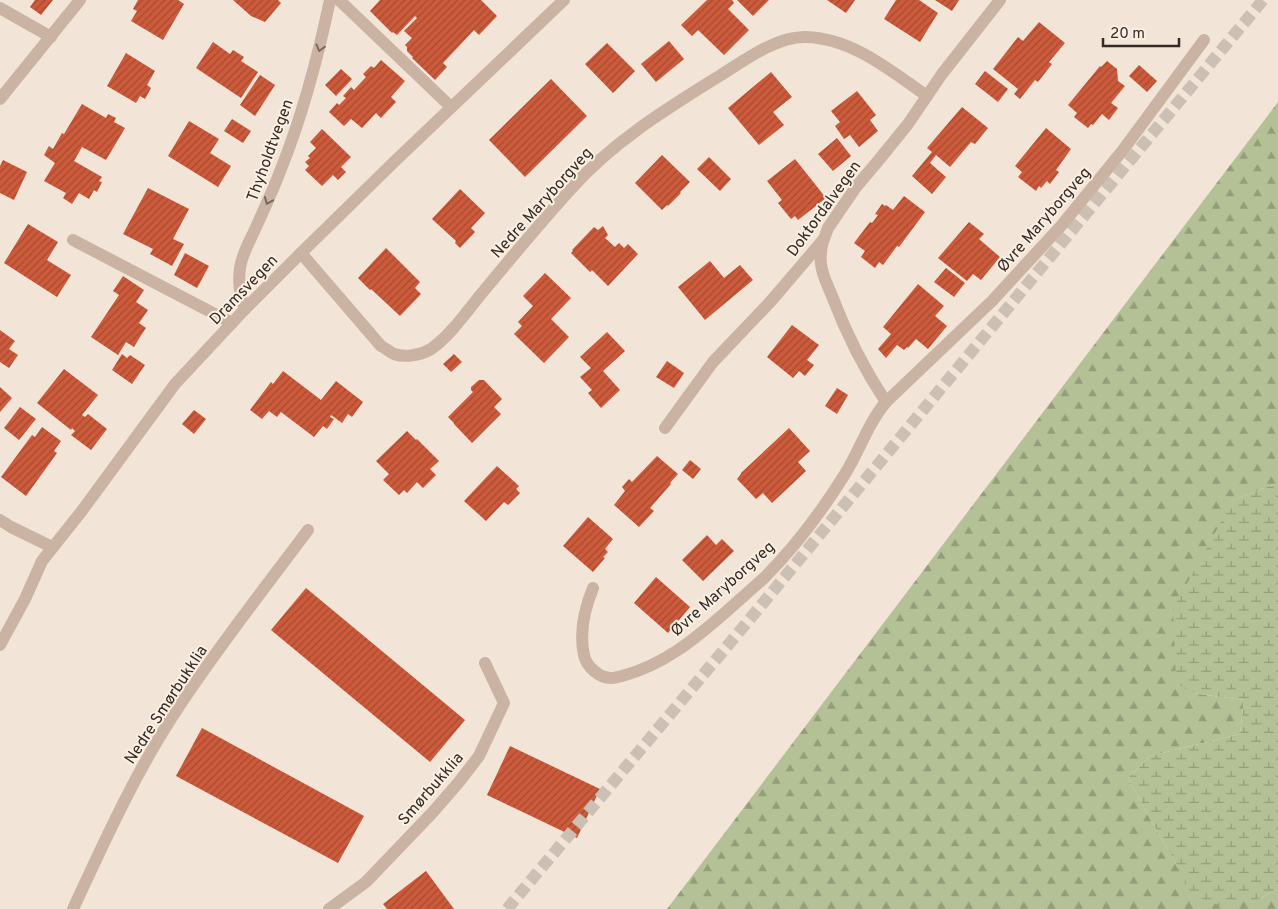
<svg xmlns="http://www.w3.org/2000/svg" width="1278" height="909" viewBox="0 0 1278 909" font-family="Overpass,sans-serif">
<defs>
<pattern id="forest-firs" width="22" height="20" patternUnits="userSpaceOnUse" patternTransform="scale(1.25)"><rect width="22" height="20" fill="#b4c196"/><path d="M5 1l3.5 6h-7zM16 11l3.5 6h-7z" fill="#939d7a"/></pattern>
<pattern id="wetland-marsh" width="20" height="14" patternUnits="userSpaceOnUse" patternTransform="scale(1.25)"><rect width="20" height="14" fill="#b4c196"/><path d="M1 5h8M5 5V1M11 12h8M15 12V8" fill="none" stroke="#939d7a"/></pattern>
<pattern id="building-hatch" width="6" height="6" patternUnits="userSpaceOnUse" patternTransform="scale(1.25)"><rect width="6" height="6" fill="#cc5a3b"/><path d="M-1 1l2-2M0 6l6-6M5 7l2-2" fill="none" stroke="#a64b31"/></pattern>
</defs>
<rect width="100%" height="100%" fill="#f2e4d7"/>
<path fill="url(#forest-firs)" d="M1278 102V483L1233 500 1191 693 1244 700 1240 734 1150 756 1128 778 1149 817 1178 867 1259 899 1278 888V909H667Z"/>
<path fill="url(#wetland-marsh)" d="M1278 483V888L1259 899 1221 906 1192 895 1178 867 1149 817 1128 778 1150 756 1240 734 1244 700 1191 693 1176 682 1173 609 1233 500Z"/>
<g fill="url(#building-hatch)">
<path d="M35 0H53L41 15 30 7Z"/>
<path d="M138 0H178L184 4 163 40 131 21 137 11 133 9Z"/>
<path d="M233 0H278L281 3 265 22 251 16Z"/>
<path d="M380 0H481L497 16 479 35 474 30 443 63 447 67 435 80 412 58 413 57 407 51V47L405 45 412 38 404 31 417 18 415 16 397 35 393 32 392 33 370 11Z"/>
<path d="M707 0H732L734 3 728 9 749 30 724 55 698 30 692 36 681 25Z"/>
<path d="M737 0H769L753 16Z"/>
<path d="M827 0H855L846 13Z"/>
<path d="M896 0H919L938 13 920 42 884 19Z"/>
<path d="M935 0H959L952 11Z"/>
<path d="M1039 22 1065 43 1049 62 1052 64 1038 82 1035 80 1020 99 1014 94 1018 89 993 69 1018 37 1023 41Z"/>
<path d="M669 41 684 59 656 82 641 64Z"/>
<path d="M213 42 230 54 233 50 244 57 241 61 258 72 241 98 196 68Z"/>
<path d="M607 43 635 71 613 93 585 64Z"/>
<path d="M126 53 155 71 147 85 151 88 145 99 140 96 136 103 107 86Z"/>
<path d="M381 60 405 81 391 97 396 102 381 118 376 113 362 128 351 119 344 126 329 112 337 103 339 105 346 98 343 96 351 87 354 90 366 77 363 74 371 66 374 68Z"/>
<path d="M1107 61 1117 69 1118 81 1125 86 1111 103 1118 108 1109 120 1102 114 1093 125 1091 124 1088 128 1074 117 1077 113 1068 105 1100 66 1101 67Z"/>
<path d="M1139 65 1157 81 1147 92 1129 76Z"/>
<path d="M341 69 352 79 336 96 325 85Z"/>
<path d="M985 71 1008 89 998 102 975 84Z"/>
<path d="M771 72 792 97 773 112 784 125 759 145 728 108Z"/>
<path d="M260 75 275 85 255 116 240 105Z"/>
<path d="M551 79 587 116 525 177 489 140Z"/>
<path d="M857 91 876 115 870 120 878 131 859 147 850 135 844 139 835 126 840 122 831 111Z"/>
<path d="M82 104 106 118 108 114 116 118 114 122 125 128 106 160 82 147 74 161 102 177 99 181 102 182 97 192 94 190 89 199 79 193 72 204 63 198 66 193 44 181 55 163 44 155 49 146 53 149 62 133 64 134Z"/>
<path d="M962 107 988 128 975 144 971 142 950 167 936 155 930 163 946 177 932 194 912 176 932 152 927 148Z"/>
<path d="M232 119 251 131 243 143 224 131Z"/>
<path d="M189 121 219 139 210 153 231 166 218 187 168 156Z"/>
<path d="M1046 128 1071 149 1056 170 1059 172 1050 184 1047 181 1041 188 1039 186 1036 191 1018 177 1022 172 1015 166Z"/>
<path d="M322 129 351 157 341 167 346 172 338 180 333 175 322 186 305 170 309 166 305 162 310 158 308 156 316 148 310 142Z"/>
<path d="M837 138 851 156 833 171 818 154Z"/>
<path d="M662 155 690 182 680 192 681 193 668 206 667 205 662 210 635 183Z"/>
<path d="M709 157 731 179 720 191 697 169Z"/>
<path d="M795 159 826 198 798 220 795 216 791 219 778 203 782 200 767 181Z"/>
<path d="M3 160 27 172 14 200 0 193V166Z"/>
<path d="M148 188 189 209 173 239 184 244 172 266 150 254 153 249 123 234Z"/>
<path d="M460 189 485 213 471 228 475 232 460 248 455 243 456 241 432 219Z"/>
<path d="M904 196 925 212 899 247 897 246 883 265 879 262 875 268 861 257 865 251 854 243 870 222 872 223 878 215 875 214 882 204 885 206 886 205 893 210Z"/>
<path d="M969 222 984 234 979 239 1000 257 981 280 973 274 967 281 938 258Z"/>
<path d="M28 224 58 242 47 260 71 275 57 297 4 263Z"/>
<path d="M603 226 608 235 605 238 615 247 619 243 624 248 628 244 638 254 608 286 592 270 590 272 571 253 573 251 572 250 594 227 598 230Z"/>
<path d="M386 248 420 282 415 288 421 294 400 316 371 289 370 290 358 278Z"/>
<path d="M185 253 209 266 197 288 174 275Z"/>
<path d="M710 261 724 278 740 265 753 280 705 320 678 287Z"/>
<path d="M946 268 965 283 954 297 934 282Z"/>
<path d="M545 273 571 298 551 319 569 337 544 363 514 334 522 326 518 322 533 306 523 296Z"/>
<path d="M123 276 144 290 136 302 148 310 139 323 146 328 140 337 134 347 126 342 118 355 91 337 119 295 113 291Z"/>
<path d="M918 284 944 306 935 316 947 326 928 349 916 339 908 348 907 347 904 350 897 345 886 358 878 349 891 334 883 327Z"/>
<path d="M792 325 819 345 807 360 814 365 805 376 799 371 793 378 767 357Z"/>
<path d="M0 330 15 341 9 349 18 355 9 368 0 362Z"/>
<path d="M607 332 625 351 603 371 620 390 601 408 588 393 592 390 580 377 591 368 580 357Z"/>
<path d="M122 354 127 358 130 355 145 365 132 384 112 370Z"/>
<path d="M454 354 462 362 451 372 443 364Z"/>
<path d="M667 361 684 373 674 388 656 377Z"/>
<path d="M64 369 98 395 82 415 85 417 88 414 107 429 91 450 71 435 75 431 72 428 71 430 37 403Z"/>
<path d="M283 371 321 400 336 381 363 402 352 417 348 414 342 423 331 415 330 417 334 419 327 429 323 426 314 437 281 412 277 417 269 411 262 419 250 410 271 382 273 384Z"/>
<path d="M479 380H484L502 399 494 407 501 414 472 443 454 424V423L448 417 473 392 471 390V387Z"/>
<path d="M0 387 12 398 0 412Z"/>
<path d="M837 388 848 395 837 414 825 406Z"/>
<path d="M20 407 36 419 19 440 4 428Z"/>
<path d="M194 410 206 419 194 434 182 424Z"/>
<path d="M42 427 61 441 54 451 57 453 26 496 1 477 32 435 35 437Z"/>
<path d="M789 428 810 451 798 462 806 471 772 503 763 493 756 499 737 479 741 474V473Z"/>
<path d="M407 431 416 440 417 439 439 461 430 469 436 475 423 488 417 482 407 493 404 490 399 495 383 480 389 474 376 461Z"/>
<path d="M657 456 678 474 670 483 671 484 650 508 654 511 639 527 614 505 625 491 622 487 629 479 632 482Z"/>
<path d="M690 460 701 469 693 479 682 470Z"/>
<path d="M497 466 519 486 516 489 520 493 508 505 504 502 486 521 464 501Z"/>
<path d="M588 517 613 539 605 549 608 552 603 557 605 558 593 572 563 546Z"/>
<path d="M707 535 716 545 722 539 734 551 703 581 682 560Z"/>
<path d="M656 577 690 607 668 633 634 603Z"/>
<path d="M306 588 465 720 430 762 271 630Z"/>
<path d="M202 728 364 816 338 863 176 776Z"/>
<path d="M510 746 600 789 577 838 487 795Z"/>
<path d="M426 871 454 909H387L383 904Z"/>
</g>
<g fill="none" stroke-linecap="round" stroke-linejoin="round">
<path stroke="#ccbfb3" stroke-width="12" stroke-dasharray="12 6" stroke-linecap="butt" d="M507 909 744 626 1263 0"/>
<g stroke="#cab3a2" stroke-width="12">
<path d="M339 0 451 107"/>
<path d="M0 8 51 37"/>
<path d="M73 240 232 323"/>
</g>
<g stroke="#cab3a2" stroke-width="12">
<path d="M0 99 80 0"/>
<path d="M823 241C821 249 820 256 821 264 822 275 828 286 832 296 846 333 864 369 886 402"/>
<path d="M301 253 381 346C385 348 390 352 394 354 405 358 421 355 431 349 450 336 467 311 482 293 511 258 540 223 571 189 612 142 668 108 721 75 745 60 777 36 806 37 852 38 891 71 927 96"/>
<path d="M245 309C240 296 238 282 240 268 242 253 251 239 257 225 265 207 274 188 281 169 303 114 318 57 330 0"/>
<path d="M665 428 713 362 771 301 824 239 828 228 856 187 878 161 908 124 942 74 1000 0"/>
<path d="M0 520 11 527 52 547"/>
<path d="M593 588C584 610 579 632 584 655 586 666 599 678 611 678 614 678 618 677 622 676 664 665 695 639 727 611 739 600 752 589 764 578 795 547 822 511 845 474 860 450 868 423 886 402L992 301 1061 226 1123 150 1204 40"/>
<path d="M0 645 25 599 42 561 81 512 175 384 245 309 301 253 394 162 564 0"/>
<path d="M73 909C105 840 136 771 178 708 218 647 264 589 308 530"/>
<path d="M329 909 366 882 433 812 459 782 479 756 504 703 485 663"/>
</g>
</g>
<defs><path id="oneway-chevron" d="M-2-3.5L2.5 0L-2 3.5" fill="none" stroke-width="1.6" stroke-linecap="round" stroke-linejoin="round" transform="scale(1.25)"/></defs>
<g stroke="#78685d">
<use href="#oneway-chevron" transform="translate(320 48) rotate(105)"/>
<use href="#oneway-chevron" transform="translate(268 201) rotate(113)"/>
</g>
<g text-anchor="middle" stroke-width="4" stroke-linejoin="round" paint-order="stroke">
<g font-size="16" fill="#352a25" stroke="#faefe3">
<text transform="translate(269 150) rotate(-70)" y="6">Thyholdtvegen</text>
<text transform="translate(541 202) rotate(-48)" y="6">Nedre Maryborgveg</text>
<text transform="translate(823 208) rotate(-54)" y="6">Doktordalvegen</text>
<text transform="translate(1043 219) rotate(-49)" y="6">Øvre Maryborgveg</text>
<text transform="translate(243 289) rotate(-46)" y="6">Dramsvegen</text>
<text transform="translate(722 588) rotate(-42)" y="6">Øvre Maryborgveg</text>
<text transform="translate(165 704) rotate(-57)" y="6">Nedre Smørbukklia</text>
<text transform="translate(430 788) rotate(-49)" y="6">Smørbukklia</text>
</g>
</g>
<path d="M1103 38v8h76v-8" fill="none" stroke="#352a25" stroke-width="2.5"/>
<text x="1110" y="38" font-size="15" fill="#352a25" stroke="#faefe3" stroke-width="4" paint-order="stroke">20 m</text>
</svg>
